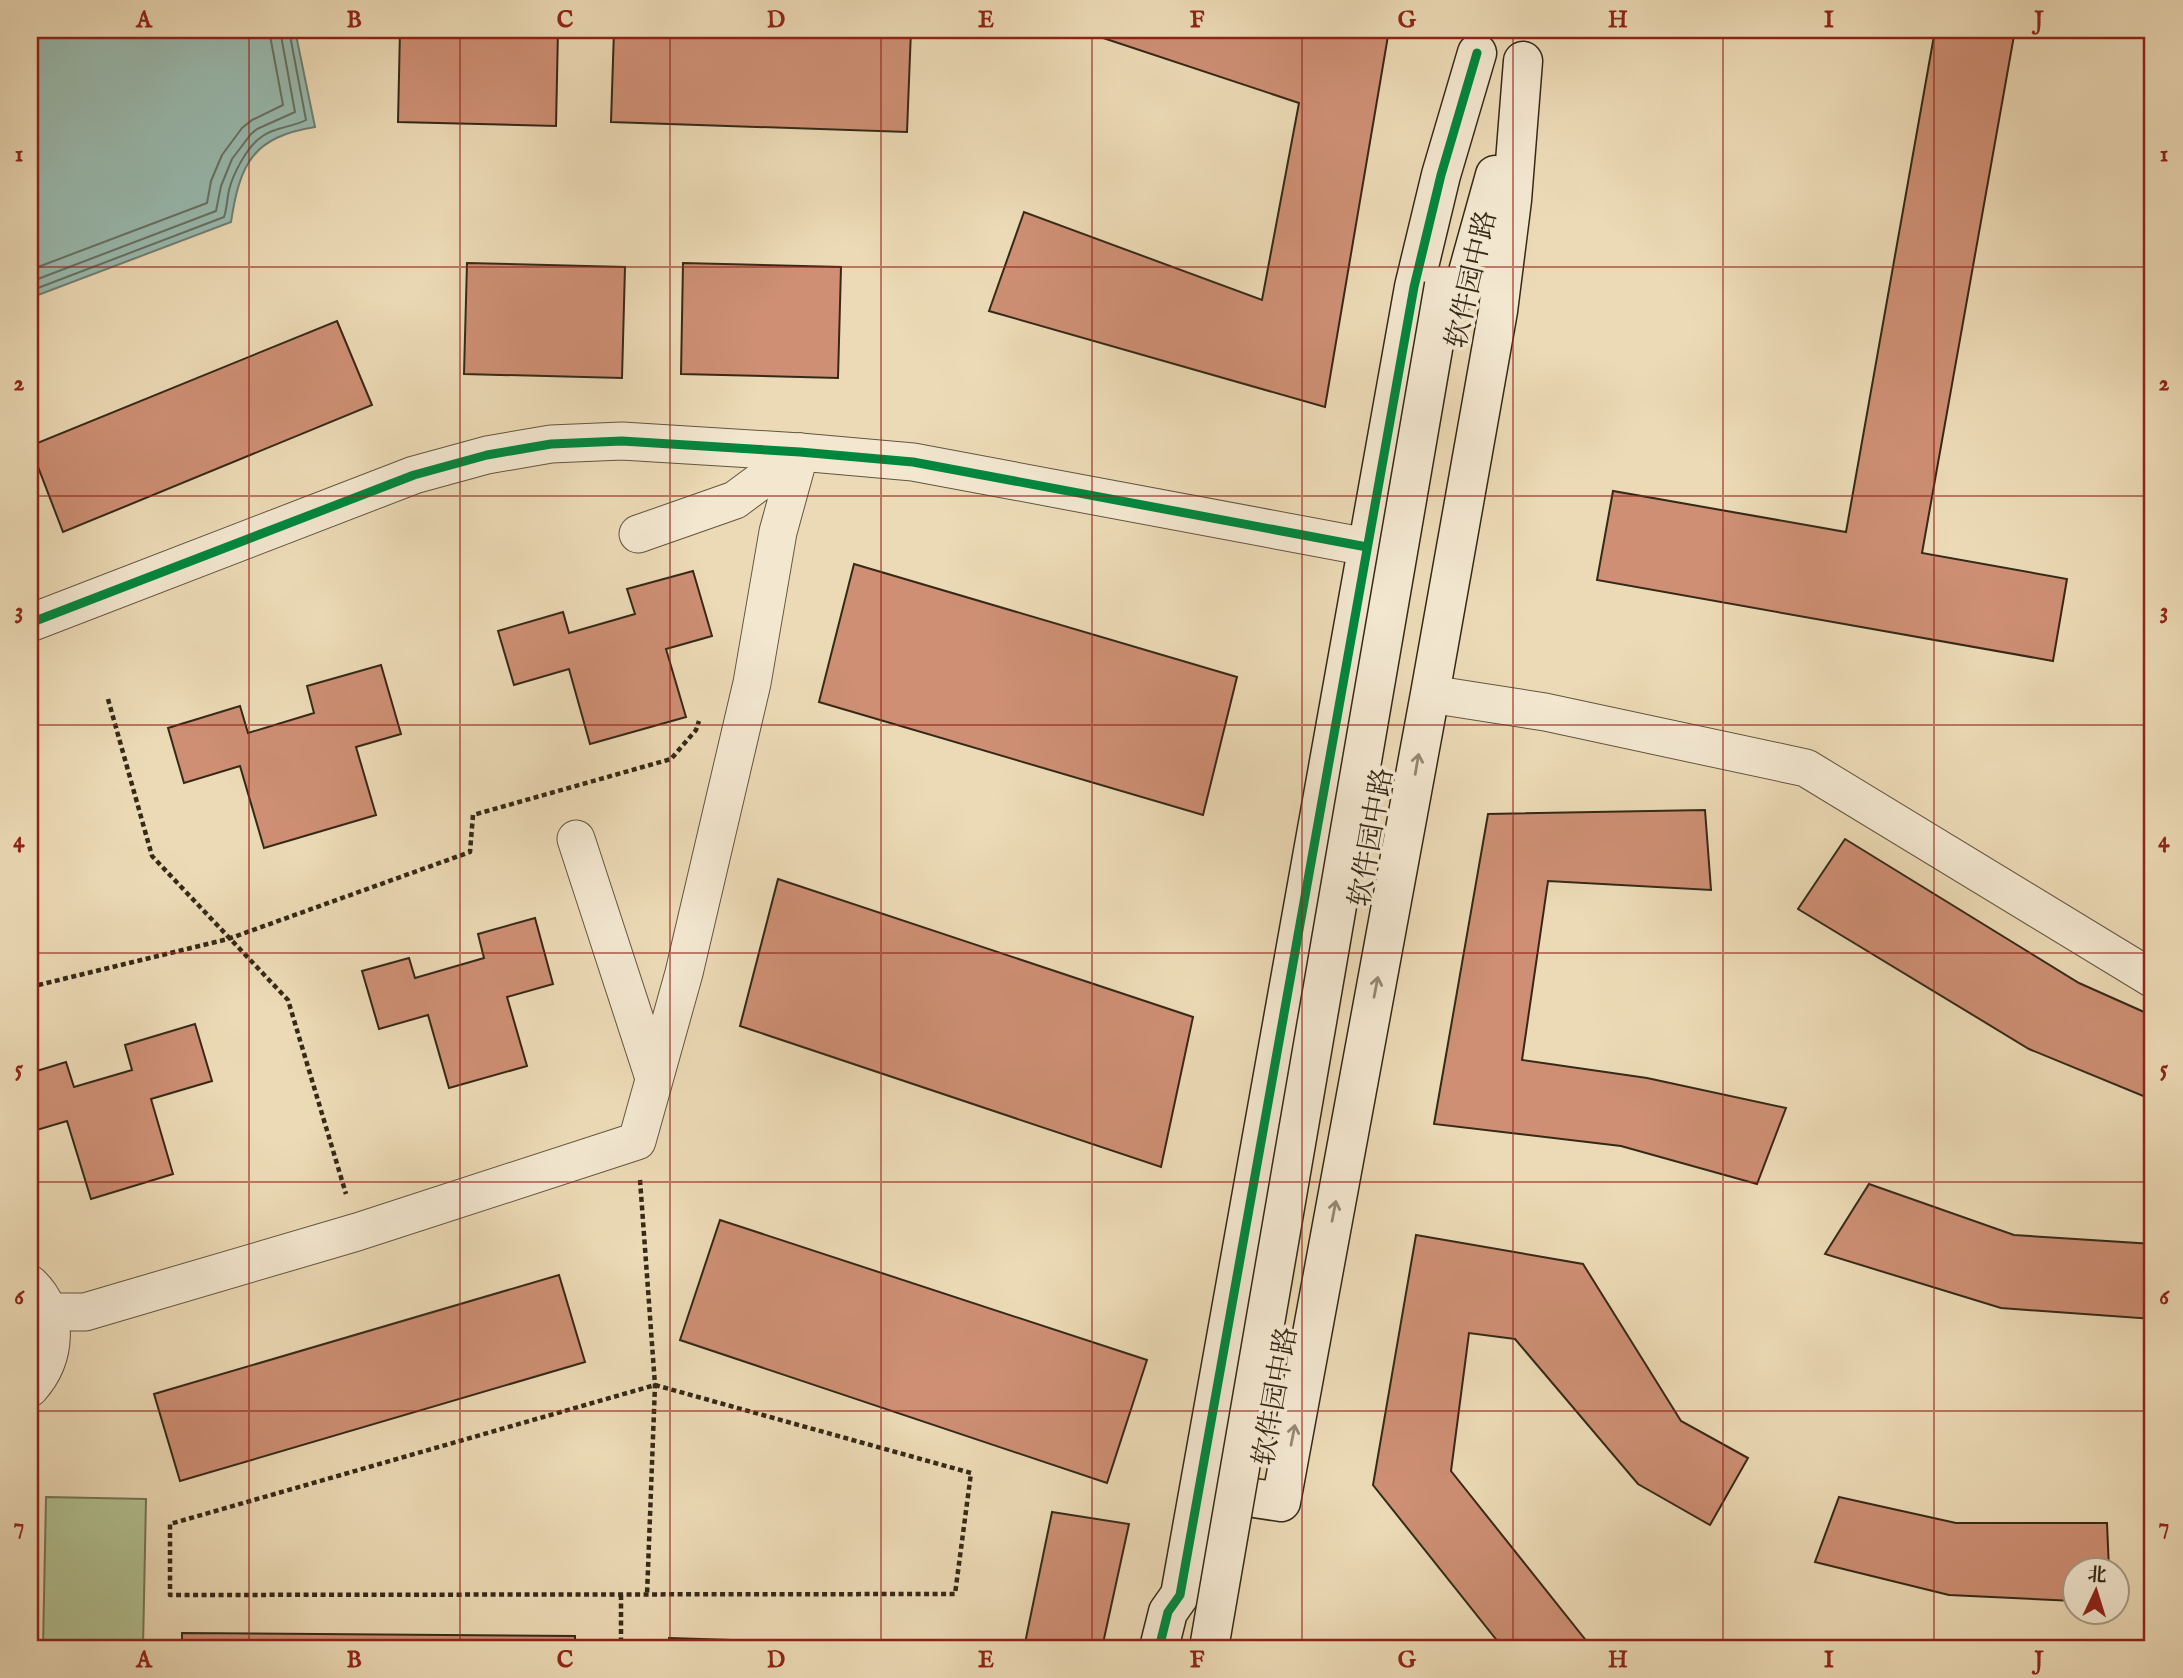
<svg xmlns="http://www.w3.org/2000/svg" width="2183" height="1678" viewBox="0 0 2183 1678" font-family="'IM FELL English','Noto Serif SC',serif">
<rect width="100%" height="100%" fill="#ecdab6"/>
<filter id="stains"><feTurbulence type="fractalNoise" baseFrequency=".00286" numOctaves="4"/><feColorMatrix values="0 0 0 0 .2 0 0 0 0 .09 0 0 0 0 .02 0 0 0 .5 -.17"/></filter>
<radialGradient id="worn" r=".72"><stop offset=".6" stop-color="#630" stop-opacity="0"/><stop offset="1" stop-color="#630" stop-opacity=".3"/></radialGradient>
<path fill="#b2c192" stroke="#747554" stroke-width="2" d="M46 1497 146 1499 143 1648H43Z"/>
<path fill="#99baaf" stroke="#718072" stroke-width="2" d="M30 30H295L315 127C253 137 240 163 231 222L30 298Z"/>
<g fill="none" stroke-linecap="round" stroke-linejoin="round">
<g stroke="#677263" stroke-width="2">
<path d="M30 270 207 203 211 181 222 155 242 128 252 120 283 105 269 30"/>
<path d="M30 282 216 211 221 186 232 159 251 134 257 129 295 112 280 30"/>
<path d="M30 291 224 217C227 208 227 199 229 190 233 174 247 147 260 138 273 127 294 127 306 120L289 30"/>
</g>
</g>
<g fill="#ce8f74" stroke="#352917" stroke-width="2">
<path d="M400 30H558L556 126 398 122Z"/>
<path d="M614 30H911L907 132 611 122Z"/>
<path d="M1079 30H1389L1325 407 989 311 1024 212 1262 300 1299 103Z"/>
<path d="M1935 30H2015L1922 553 2067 579 2053 661 1597 580 1613 491 1846 532Z"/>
<path d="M467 263 625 267 622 378 464 374Z"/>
<path d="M683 263 841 267 838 378 681 374Z"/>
<path d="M337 321 372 405 63 532 30 446Z"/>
<path d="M854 564 1237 677 1203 815 819 702Z"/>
<path d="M693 571 712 636 666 649 686 717 590 744 569 669 514 685 498 631 563 612 569 633 635 614 627 589Z"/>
<path d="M381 665 401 734 356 747 376 815 264 848 240 766 184 783 168 728 240 706 248 733 314 713 307 686Z"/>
<path d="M1705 810 1711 890 1548 881 1522 1060 1647 1078 1786 1108 1757 1184 1621 1146 1434 1124 1488 814Z"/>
<path d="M1845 839 2079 983 2153 1016V1100L2029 1049 1798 909Z"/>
<path d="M778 879 1193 1017 1161 1167 740 1026Z"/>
<path d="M535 918 553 984 507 997 527 1066 449 1088 428 1015 379 1029 362 971 409 958 415 978 484 958 478 934Z"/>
<path d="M195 1024 212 1081 151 1099 173 1174 91 1199 67 1121 30 1132V1073L66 1062 74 1087 132 1070 125 1045Z"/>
<path d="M1869 1184 2014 1235 2153 1244V1319L2001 1308 1825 1254Z"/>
<path d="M720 1220 1147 1360 1107 1483 680 1340Z"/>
<path d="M1416 1235 1583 1264 1681 1421 1748 1458 1710 1525 1638 1484 1515 1339 1469 1333 1451 1471 1592 1648H1503L1373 1485Z"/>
<path d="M559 1275 585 1362 180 1481 154 1394Z"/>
<path d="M1839 1497 1956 1523H2107L2109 1570H2074V1601L1949 1595 1815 1562Z"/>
<path d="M1052 1512 1129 1524 1102 1648H1024Z"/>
<path d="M182 1633 575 1636V1648H182Z"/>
<path d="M669 1638 986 1648H669Z"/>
</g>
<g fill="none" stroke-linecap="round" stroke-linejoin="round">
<g stroke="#63553f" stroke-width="39">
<g id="street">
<path d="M638 534 735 500 800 452"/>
<path d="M30 623 414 475 487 455 551 444 622 441 800 452 913 462 1367 547"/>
<path d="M1430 694 1545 712 1806 768 2153 979"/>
<path d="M576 839 654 1078"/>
<path d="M30 1284C60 1312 57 1358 30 1388"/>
<path d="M48 1312H85L357 1232 637 1141 684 973 752 683 778 532 800 452"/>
</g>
</g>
<g stroke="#352917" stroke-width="41">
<g id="secondary">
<path d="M1463 290 1495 175"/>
<path d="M1201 1490 1281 1502 1430 694 1498 311 1512 200 1523 61"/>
<path d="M1159 1648 1168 1612 1180 1595 1414 287 1441 175 1477 53"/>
</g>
</g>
<g stroke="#352917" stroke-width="4.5" stroke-dasharray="5 3.5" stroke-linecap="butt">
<path d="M108 699 152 856 288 1000 346 1194"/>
<path d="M30 987 228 939 470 852 473 815 671 759 696 730 699 721"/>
<path d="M640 1180 655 1385 647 1595"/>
<path d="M655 1385 971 1473 955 1594 170 1595V1524Z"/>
<path d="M621 1595V1648"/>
</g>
<use href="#street" stroke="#f3e7d0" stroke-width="37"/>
<use href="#secondary" stroke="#f3e7d0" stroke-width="38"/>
<g stroke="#352917" stroke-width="41" stroke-linecap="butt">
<path id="secondary-bridge" d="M1209 1648 1444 285"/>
</g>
<use href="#secondary-bridge" stroke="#f3e7d0" stroke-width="38"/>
<g stroke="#f3e7d0" stroke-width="13">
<g id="cycleway">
<path d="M30 623 414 475 487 455 551 444 622 441 800 452 913 462 1367 547"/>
<path d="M1159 1648 1168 1612 1180 1595 1414 287 1441 175 1477 53"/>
</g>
</g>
<use href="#cycleway" stroke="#00873e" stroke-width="9"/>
</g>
<defs><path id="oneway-shaft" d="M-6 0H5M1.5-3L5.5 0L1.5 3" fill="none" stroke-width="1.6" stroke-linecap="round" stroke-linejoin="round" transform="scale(1.75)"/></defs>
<g stroke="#948874">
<use href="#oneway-shaft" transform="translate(1417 764) rotate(-80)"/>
<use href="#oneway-shaft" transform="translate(1376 987) rotate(-79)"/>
<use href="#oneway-shaft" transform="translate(1334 1211) rotate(-79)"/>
<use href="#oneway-shaft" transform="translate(1293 1435) rotate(-79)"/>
</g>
<path fill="none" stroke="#8f2418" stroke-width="2" stroke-opacity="0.55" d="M249 30V1648M460 30V1648M670 30V1648M881 30V1648M1092 30V1648M1302 30V1648M1513 30V1648M1723 30V1648M1934 30V1648M30 267H2153M30 496H2153M30 725H2153M30 953H2153M30 1182H2153M30 1411H2153"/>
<g text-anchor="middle" stroke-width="7" stroke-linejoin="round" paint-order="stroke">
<g font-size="28" fill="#352917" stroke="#f3e7d0">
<text transform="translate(1470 279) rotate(-77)" y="10">软件园中路</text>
<text transform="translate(1370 837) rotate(-80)" y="10">软件园中路</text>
<text transform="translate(1274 1396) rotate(-80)" y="10">软件园中路</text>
</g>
</g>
<rect width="2183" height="1678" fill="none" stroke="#ecdab6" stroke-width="77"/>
<g transform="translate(2096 1591) rotate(4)"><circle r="33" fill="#f3e7d0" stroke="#a79b86" stroke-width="2"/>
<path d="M0-5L12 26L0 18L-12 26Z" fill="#8f2418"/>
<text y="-10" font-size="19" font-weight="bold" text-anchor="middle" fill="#352917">北</text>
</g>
<rect x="38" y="38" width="2106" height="1602" fill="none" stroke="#8f2418" stroke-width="2.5"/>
<g font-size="23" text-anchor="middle" font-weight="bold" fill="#8f2418">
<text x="144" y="27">A</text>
<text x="354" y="27">B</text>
<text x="565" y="27">C</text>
<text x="776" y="27">D</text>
<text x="986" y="27">E</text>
<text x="1197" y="27">F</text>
<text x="1407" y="27">G</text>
<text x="1618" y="27">H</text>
<text x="1829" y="27">I</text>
<text x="2039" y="27">J</text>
<text x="19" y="161">1</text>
<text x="2164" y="161">1</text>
<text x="19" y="390">2</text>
<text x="2164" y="390">2</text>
<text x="19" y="618">3</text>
<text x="2164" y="618">3</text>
<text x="19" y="847">4</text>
<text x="2164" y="847">4</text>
<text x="19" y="1076">5</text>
<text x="2164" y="1076">5</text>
<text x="19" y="1304">6</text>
<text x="2164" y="1304">6</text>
<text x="19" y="1533">7</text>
<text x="2164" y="1533">7</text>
<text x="144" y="1667">A</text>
<text x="354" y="1667">B</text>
<text x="565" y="1667">C</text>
<text x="776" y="1667">D</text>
<text x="986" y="1667">E</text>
<text x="1197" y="1667">F</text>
<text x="1407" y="1667">G</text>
<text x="1618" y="1667">H</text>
<text x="1829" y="1667">I</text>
<text x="2039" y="1667">J</text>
</g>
<rect width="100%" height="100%" filter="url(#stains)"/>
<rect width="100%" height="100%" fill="url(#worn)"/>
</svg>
